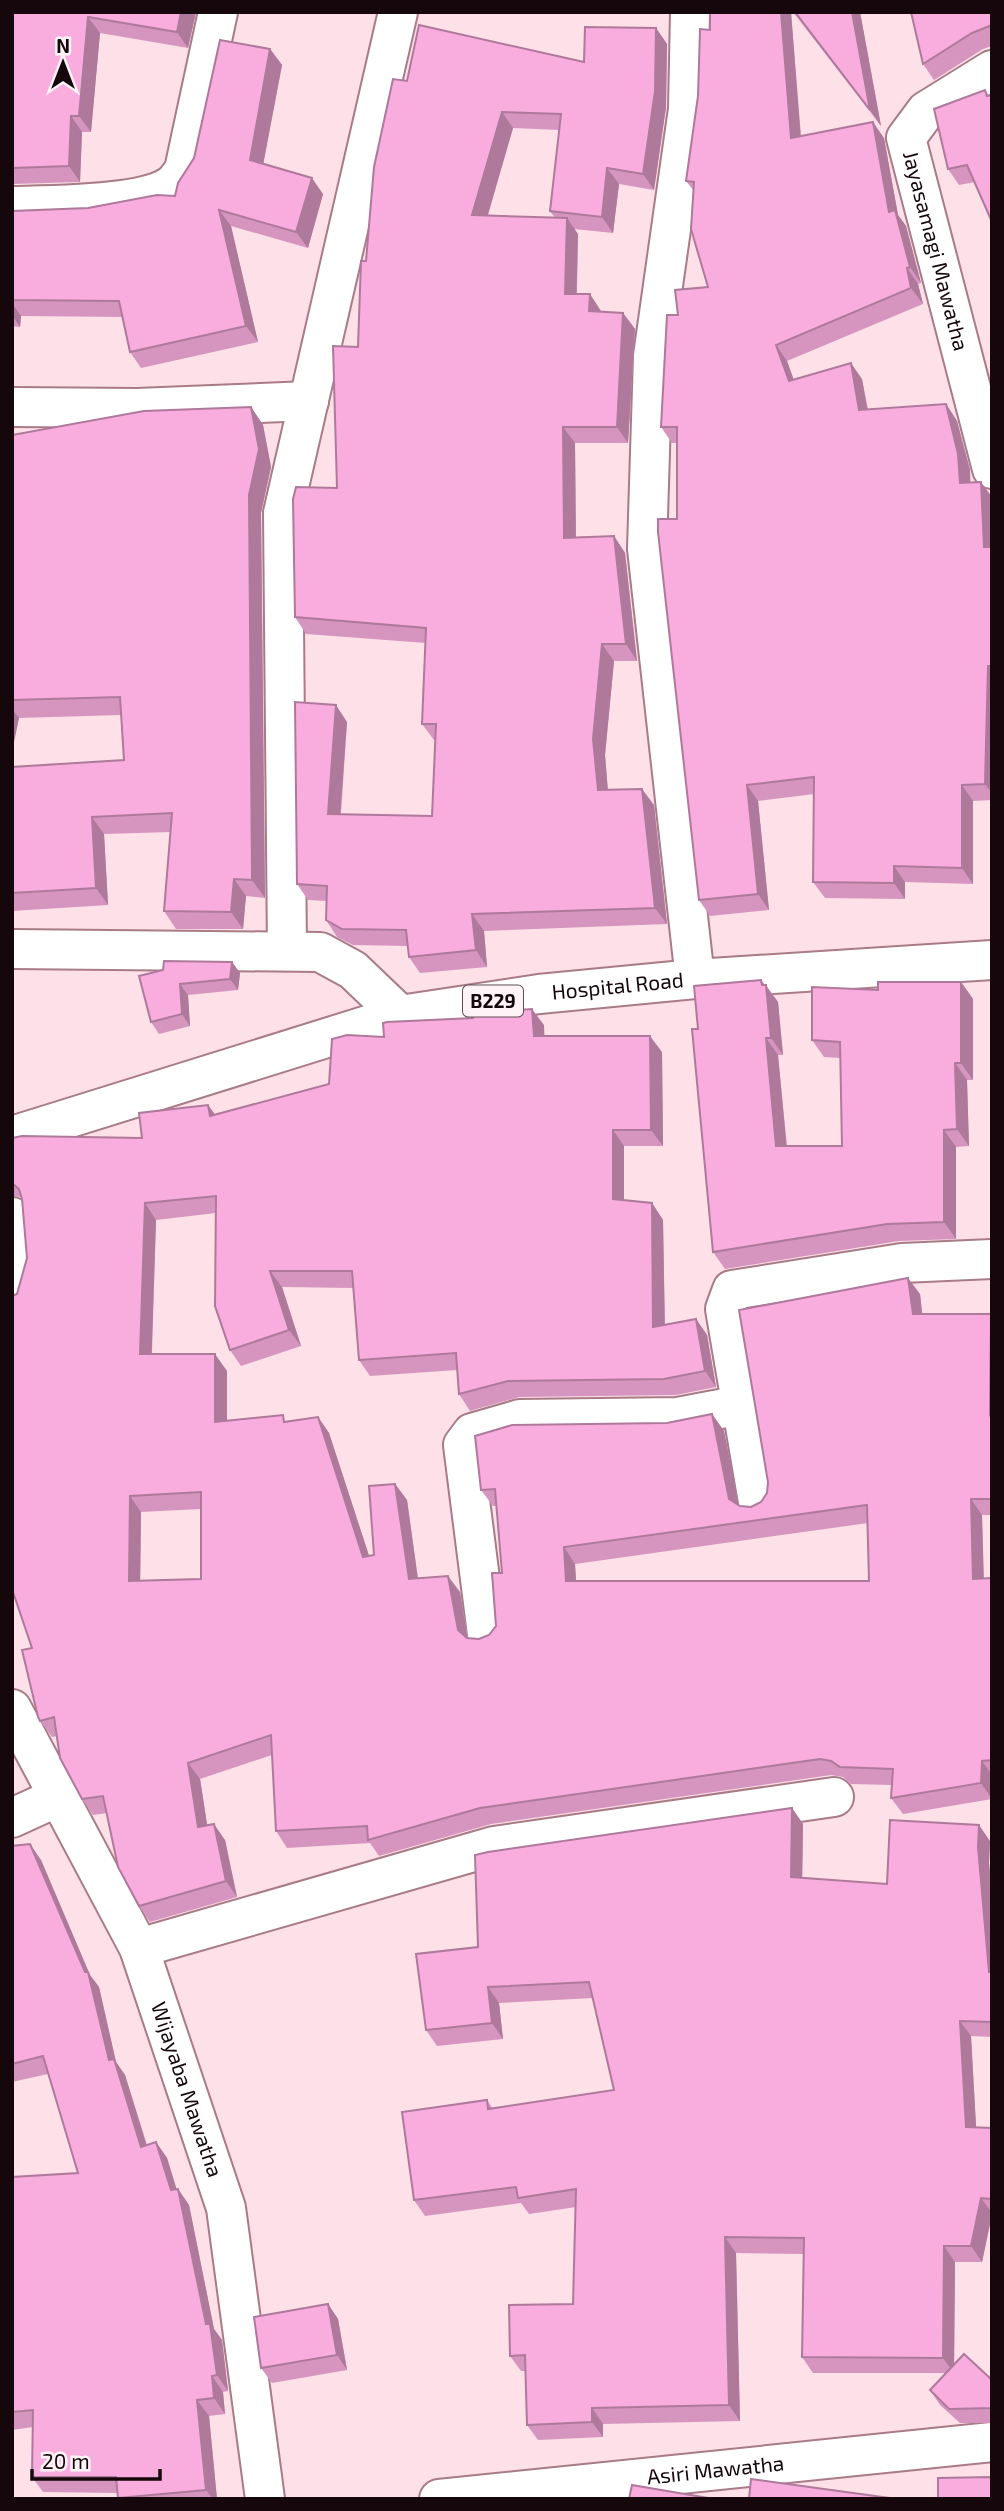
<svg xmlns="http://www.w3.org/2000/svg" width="1004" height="2511" viewBox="0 0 1004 2511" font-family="'Exo 2',sans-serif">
<rect width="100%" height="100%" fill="#fee0e8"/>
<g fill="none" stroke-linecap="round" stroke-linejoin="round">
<g stroke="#a87b87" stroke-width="42">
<g id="minor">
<path d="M690 12 688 109 653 356 647 549 695 979"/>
<path id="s1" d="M992 70 926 111 906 138 992 469"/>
<path d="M12 206C48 205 148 206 174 183 178 179 181 174 184 170L218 12"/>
<path d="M12 407 137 408 309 401"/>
<path d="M12 949 320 952 353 970 400 1015"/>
<path d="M287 951 283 513 398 12"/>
<path d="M12 1217 17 1270 12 1295"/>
<path d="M758 1502 725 1309 732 1290 902 1263 992 1259"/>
<path d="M487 1634 463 1445 472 1433 520 1419 678 1417 741 1405"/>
<path id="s2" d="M12 1709 139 1948 226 2208 265 2499"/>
<path d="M12 1818 60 1796"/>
<path d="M139 1948 494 1846 834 1797"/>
<path id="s3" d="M439 2499 992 2442"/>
</g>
</g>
<g stroke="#a87b87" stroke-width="42">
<g id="primary">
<path id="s4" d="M12 1136 400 1015 539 994 695 979 992 960"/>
</g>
</g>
<use href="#minor" stroke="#fff" stroke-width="38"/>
<use href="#primary" stroke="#fff" stroke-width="38"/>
</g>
<g fill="#d695bf" fill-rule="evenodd">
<path d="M12 12H196L188 48 100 33 91 132H82L80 182 12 184Z"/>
<path d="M791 12 801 136 884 138 898 215 906 226 921 283 918 284 923 304 787 361 794 380 862 379 868 409 946 404 957 421 970 470V482L992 497V800L973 801V884L905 882V899L825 898 813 882 814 794 758 801 769 910 710 916 699 900 677 519V443H672L661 427 678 315 708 287 693 190 686 181 710 30Z"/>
<path d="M793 12H860L881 126Z"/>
<path d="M992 12V46L983 49 934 80 923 64Z"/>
<path d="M656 28 667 44 666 107 654 190 619 184 613 233 574 229 578 234 577 294 601 311V312L623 313 635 329 628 443H575L576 537 614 536 625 553 637 661H614L605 755 608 790 654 805 667 924 484 931 487 967 420 973 409 957 408 946 353 945 337 937 326 920V901L308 900 297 884 347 722 341 814 432 816 435 740H434L422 724 426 643 306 634 295 617 337 488 358 347 366 261 407 81 584 62ZM513 128 559 130 550 211 555 218 488 215Z"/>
<path d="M270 49 282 65 263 164 323 194 308 248 231 226 258 342 141 368 130 352 123 317 21 316 20 327 12 326V211L88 208 175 196Z"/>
<path d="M985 90 989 96 975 182 959 185 948 169Z"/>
<path d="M251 407 263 425 271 467 261 513 265 898 246 896 243 929H176L164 911 171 832 104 834 108 905 12 911V767L124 760 121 715 19 718 12 751V435Z"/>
<path d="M232 962 240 973 238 990 188 995 190 1026 159 1034 151 1022 139 976Z"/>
<path d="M961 982 973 999V1080H967L969 1146 956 1147V1239L899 1241 725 1269 713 1252 765 985H766L778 1002 783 1055H778L787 1146H842L841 1058 824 1057 812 1040 878 990Z"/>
<path d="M544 1025V1036L662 1052 663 1146H624V1200L652 1203 663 1220 665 1325 696 1319 707 1335 716 1387 676 1395 519 1397 470 1411 459 1394 457 1370 370 1376 359 1360 353 1288 282 1287 301 1346 241 1366 230 1350 216 1213 156 1220 152 1354 227 1371V1421H287L318 1417 329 1433 369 1556 374 1555 395 1484 407 1500 418 1578 460 1592 468 1638 479 1639 489 1635 496 1626 502 1573 496 1506H493L481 1490 667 1423 712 1414 724 1431 739 1506 751 1507 761 1502 920 1294 922 1314 992 1316V1515H982L984 1579 992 1580V1799L903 1814 891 1798 892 1785 851 1784 843 1777 831 1775 491 1824 379 1856 370 1843 287 1848 276 1831 272 1755 200 1779 207 1825 225 1840 237 1897 150 1922 139 1906 107 1813 93 1815 82 1799 57 1736 52 1737 40 1721 32 1648 17 1294 27 1258 22 1199V1197L12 1196V1138H142L215 1115 329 1084 384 1037ZM201 1509V1579L140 1581 141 1512ZM868 1523 869 1581H576L575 1564Z"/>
<path d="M792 1808 803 1824 802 1878 887 1884 990 1841 989 1863 992 1894V2037L971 2036 976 2128H992V2216L982 2262H955L954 2364 992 2380V2423H960L940 2405 930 2390 946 2373H813L802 2357 804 2254 736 2253 740 2421 603 2424V2437L538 2440 527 2425 525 2371H521L510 2356 573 2304 576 2207 529 2214 521 2203 425 2216 414 2200 487 2100 493 2109 614 2090 593 1998 499 2003 503 2039 437 2046 426 2030 478 1947Z"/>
<path d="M12 1846 41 1860 90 1975 99 1987 116 2062 125 2075 147 2145 156 2142 167 2158 176 2189H178L189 2205 214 2329 222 2340 228 2391 223 2392 225 2414 209 2416 217 2499H118L117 2493 43 2492 32 2477 33 2427 12 2430V2177L78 2173 48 2074 12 2082Z"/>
<path d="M328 2304 338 2319 347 2370 272 2383 261 2368Z"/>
</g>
<g fill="#ae799b">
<path d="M181 12H196L188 48 177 32Z"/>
<path d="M781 12H791L802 154 791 138Z"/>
<path d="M852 12H860L881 126 870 110Z"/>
<path d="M88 17 100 33 91 132 79 116Z"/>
<path d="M656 28 667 44 666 107 654 190 643 174Z"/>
<path d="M270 49 282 65 261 176 250 160Z"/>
<path d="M502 112 513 128 483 231 472 215Z"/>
<path d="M71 116 82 132 80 182 69 166Z"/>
<path d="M873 122 884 138 898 215 906 226 921 283 910 267 889 212Z"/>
<path d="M607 168 619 184 613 233 602 217Z"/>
<path d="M312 178 323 194 308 248 296 232Z"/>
<path d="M219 210 231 226 258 342 246 326Z"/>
<path d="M567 218 578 234 576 310 565 294Z"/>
<path d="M907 268 918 284 923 304 911 288Z"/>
<path d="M590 294 601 311V328L589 311Z"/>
<path d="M12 303 21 316 20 327 12 315Z"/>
<path d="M623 313 635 329 628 443 617 427Z"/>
<path d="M776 345 787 361 800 398 789 381Z"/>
<path d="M851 363 862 379 870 426 859 410Z"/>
<path d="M946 404 957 421 970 470 971 499 960 483Z"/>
<path d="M251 407 263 425 271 467 261 513 265 898 252 880 249 495Z"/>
<path d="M563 427 575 443 576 554 564 538Z"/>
<path d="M981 482 992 497V559L984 547Z"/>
<path d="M614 536 625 553 637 661 626 644Z"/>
<path d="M602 644 614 661 605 755 609 806 598 790 593 739Z"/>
<path d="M988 666 992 671V793L985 784Z"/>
<path d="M336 705 347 722 339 830 328 814Z"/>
<path d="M12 709 19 718 12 751Z"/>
<path d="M747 785 758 801 769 910 758 894Z"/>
<path d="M962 785 973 801V884L962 868Z"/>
<path d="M642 789 654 805 667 924 655 908Z"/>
<path d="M92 817 104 834 108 905 96 888Z"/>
<path d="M894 866 905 882V899L894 883Z"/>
<path d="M234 879 246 896 243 929 231 912Z"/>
<path d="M472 914 484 931 487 967 476 950Z"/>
<path d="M232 962 240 973 238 990 230 979Z"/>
<path d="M761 980 778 1002 783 1055 771 1038Z"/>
<path d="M961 982 973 999V1080L961 1063Z"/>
<path d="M180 984 188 995 190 1026 182 1014Z"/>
<path d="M532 1009 544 1025 545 1052 534 1036Z"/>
<path d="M650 1036 662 1052 663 1146 651 1130Z"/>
<path d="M766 1038 778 1055 788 1163 776 1146Z"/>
<path d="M955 1063 967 1080 969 1146 957 1129Z"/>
<path d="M208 1105 220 1121 210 1116Z"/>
<path d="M613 1130 624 1146V1215L613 1199Z"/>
<path d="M944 1130 956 1147V1239L944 1222Z"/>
<path d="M145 1203 156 1220 151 1371 140 1354Z"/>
<path d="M652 1203 663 1220 665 1343 653 1327Z"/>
<path d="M270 1271 282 1287 301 1346 289 1330Z"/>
<path d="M908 1278 920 1294 924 1330 913 1314Z"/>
<path d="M991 1314 992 1316V1418L990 1415Z"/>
<path d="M696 1319 707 1335 716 1387 705 1371Z"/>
<path d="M215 1354 227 1371V1438L215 1422Z"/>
<path d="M712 1414 724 1431 741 1515 729 1499Z"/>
<path d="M318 1417 329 1433 375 1574 363 1557Z"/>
<path d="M395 1484 407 1500 420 1595 409 1579Z"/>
<path d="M130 1496 141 1512 140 1597 129 1581Z"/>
<path d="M971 1499 982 1515 984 1595 973 1579Z"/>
<path d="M564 1547 575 1564 577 1597 566 1581Z"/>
<path d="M448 1576 460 1592 469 1647 458 1630Z"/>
<path d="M982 1761 992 1775V1799L981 1783Z"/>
<path d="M188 1763 200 1779 210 1843 198 1827Z"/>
<path d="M792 1808 803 1824 802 1893 791 1877Z"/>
<path d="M214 1824 225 1840 237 1897 226 1881Z"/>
<path d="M979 1825 990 1841 989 1863 992 1894V1975L989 1972 978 1847Z"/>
<path d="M30 1844 41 1860 90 1975 99 1987 116 2062 125 2075 152 2163 141 2147 109 2060 85 1972Z"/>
<path d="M488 1987 499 2003 503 2039 492 2023Z"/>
<path d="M960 2021 971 2036 977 2143 966 2127Z"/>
<path d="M156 2142 167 2158 180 2200 178 2189 189 2205 214 2329 222 2340 228 2391 217 2375 206 2324 171 2190Z"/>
<path d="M981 2198 992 2213 982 2262 971 2246Z"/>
<path d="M725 2237 736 2253 740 2421 729 2405Z"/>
<path d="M944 2246 955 2262 954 2373 943 2358Z"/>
<path d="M328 2304 338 2319 347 2370 337 2355Z"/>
<path d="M212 2376 223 2392 225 2414 214 2398Z"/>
<path d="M197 2400 209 2416 217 2499H213L206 2490Z"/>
<path d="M592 2408 603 2424V2437L592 2422Z"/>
</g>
<g fill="#f9adde" stroke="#ae799b" stroke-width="2" fill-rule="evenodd">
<path d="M12 12H181L177 32 88 17 79 116H71L69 166 12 168Z"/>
<path d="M710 12H781L791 138 873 122 889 212 895 210 910 267 907 268 911 288 776 345 789 381 851 363 859 410 946 404 958 454 960 483 981 482 984 547H992V666H988L985 784 962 785V868L894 866V883L813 882 814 777 747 785 758 894 699 900 658 532V519H677V427H661L667 315H678L675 290 708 287 691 229 694 182 686 181 698 96 700 29 710 30Z"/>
<path d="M795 12H852L870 110Z"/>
<path d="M911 12H992V25L972 33 923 64Z"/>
<path d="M419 25 584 62 585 27 656 28 655 91 643 174 607 168 602 217 550 211 561 114 502 112 472 215 567 218 565 294H590L589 311 623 313 617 427H563L564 538 614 536 626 644H602L593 739 598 790 642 789 655 908 472 914 476 950 409 957 406 930 342 929 326 920 327 886 297 884 295 702 336 705 328 814 432 816 436 724H422L426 628 295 617 293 499 296 487 337 488 333 346 358 347 361 261H366L374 167 393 79 407 81Z"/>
<path d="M220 40 270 49 250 160 312 178 296 232 219 210 246 326 130 352 119 301 12 300V211L88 208 157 195 175 196 178 183 194 158Z"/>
<path d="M985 90 987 96 992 95V222L967 165 948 169 934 109Z"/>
<path d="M251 407 259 449 249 495 252 880 234 879 231 912 164 911 172 813 92 817 96 888 12 893V767L124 760 120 697 12 700V435L144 411Z"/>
<path d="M164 961 232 962 230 979 180 984 182 1014 151 1022 139 976 163 970Z"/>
<path d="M761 980 762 985H766L771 1038H766L776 1146H842L840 1042 812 1040V987L878 990V982H961V1063H955L957 1129 944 1130V1222L887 1224 713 1252 692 1029H698L694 986Z"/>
<path d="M532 1009 534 1036H650L651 1130H613V1199L652 1203 653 1327 696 1319 705 1371 664 1379 508 1381 459 1394 456 1353 359 1360 352 1271H270L289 1330 230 1350 215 1306 216 1196 145 1203 140 1354H215V1422L283 1415 284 1422 318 1417 363 1557 374 1555 369 1486 395 1484 409 1579 448 1576 458 1630 467 1638 479 1639 489 1635 496 1626 492 1573H502L495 1489 481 1490 475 1436 512 1425 667 1423 712 1414 729 1499 740 1506 751 1507 761 1502 767 1493 768 1482 739 1310 908 1278 913 1314H991L990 1415 992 1414V1499H971L973 1579 991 1578 992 1760 982 1761 981 1783 891 1798 893 1769 840 1767 831 1761 820 1759 480 1808 368 1840 367 1826 276 1831 271 1735 188 1763 198 1827 214 1824 226 1881 139 1906 118 1867 103 1796 82 1799 60 1758 54 1717 40 1721 38 1717 22 1650 32 1648 12 1589V1296L17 1294 27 1258 22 1199 19 1189 12 1183V1138L22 1136 142 1138 139 1113 208 1105 210 1116 329 1084 332 1039 347 1035 384 1037 383 1023 387 1022 473 1018V1013ZM201 1492V1579L129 1581 130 1496ZM867 1505 869 1581H566L564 1547Z"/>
<path d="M792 1808 791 1877 887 1884 890 1820 979 1825 978 1847 989 1972H992V2022L960 2021 966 2127 992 2128V2199L981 2198 971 2246H944L943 2358 802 2357 804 2238 725 2237 729 2405 592 2408V2422L527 2425 525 2355 510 2356 509 2305 573 2304 576 2189 518 2198 516 2187 414 2200 402 2112 487 2100 488 2109 614 2090 589 1982 488 1987 492 2023 426 2030 416 1954 478 1947 475 1855 488 1852Z"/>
<path d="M30 1844 85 1972H88L109 2060 114 2059 141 2147 156 2142 171 2190 178 2189 206 2324H210L217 2375 212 2376 214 2398 197 2400 206 2490 118 2498 116 2477H32L33 2410 12 2412V2177L78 2173 43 2056 12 2064V1846Z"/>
<path d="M328 2304 337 2355 261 2368 254 2317Z"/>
<path d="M964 2354 992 2380V2408L949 2409 930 2390Z"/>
<path d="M992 2477V2499H938V2478Z"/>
<path d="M751 2479 897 2499H749Z"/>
<path d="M632 2485 714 2499H629Z"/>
</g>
<g text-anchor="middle" stroke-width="6" stroke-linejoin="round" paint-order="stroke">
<rect fill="#fef3f6" stroke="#5c4e52" stroke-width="2" x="463" y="985.5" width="60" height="31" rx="5"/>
<g font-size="19" font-weight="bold" fill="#16070c">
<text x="493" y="1008">B229</text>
</g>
<g font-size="21" fill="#16070c" stroke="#fef3f6">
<text dy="7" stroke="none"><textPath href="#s1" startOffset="228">Jayasamagi Mawatha</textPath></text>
<text dy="7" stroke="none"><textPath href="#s4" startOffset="626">Hospital Road</textPath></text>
<text dy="7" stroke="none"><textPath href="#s2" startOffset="420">Wijayaba Mawatha</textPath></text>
<text dy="7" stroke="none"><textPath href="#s3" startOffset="278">Asiri Mawatha</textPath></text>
</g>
</g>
<rect width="1004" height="2511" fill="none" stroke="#16070c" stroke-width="28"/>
<g transform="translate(63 63)" stroke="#fef3f6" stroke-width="5" paint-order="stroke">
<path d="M0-5L12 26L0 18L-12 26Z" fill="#16070c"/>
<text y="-10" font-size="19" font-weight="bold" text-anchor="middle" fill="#16070c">N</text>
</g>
<path d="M32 2469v10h128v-10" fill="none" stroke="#16070c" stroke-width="3.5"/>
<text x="42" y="2469" font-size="21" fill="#16070c" stroke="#fef3f6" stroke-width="5" paint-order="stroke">20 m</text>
</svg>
